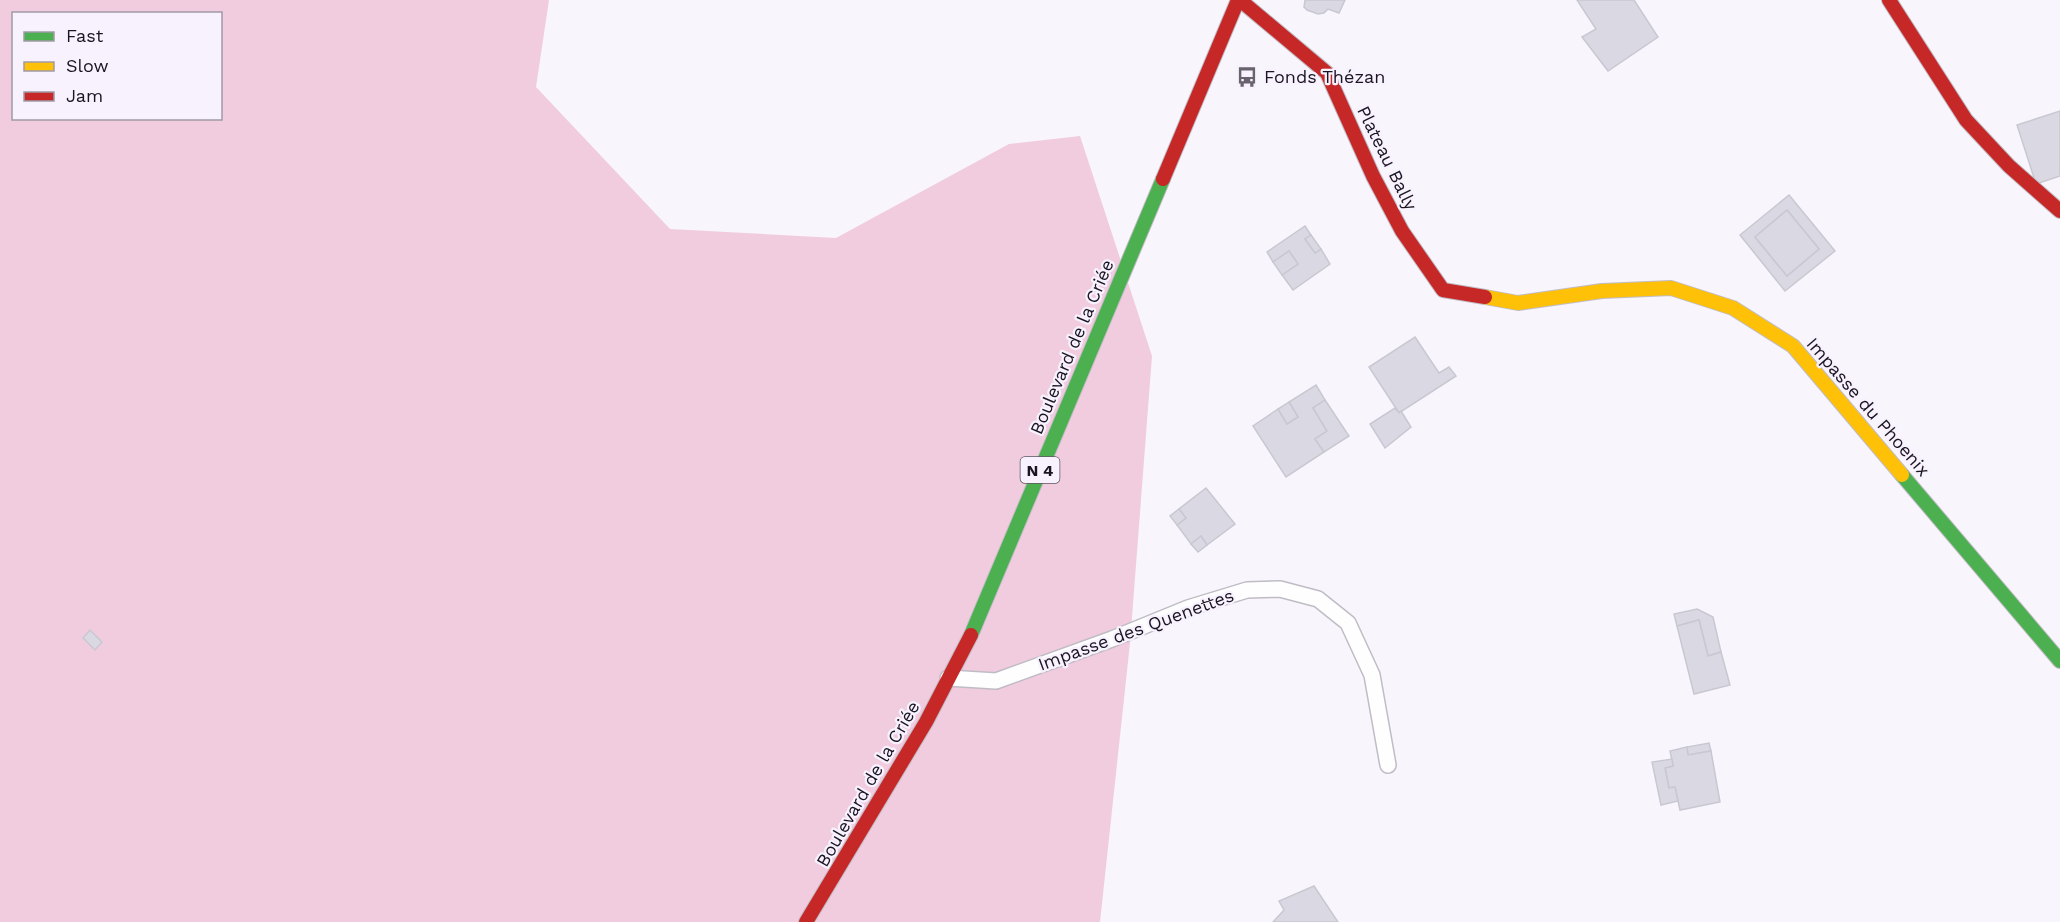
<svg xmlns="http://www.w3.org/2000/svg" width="2060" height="922" viewBox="0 0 2060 922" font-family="'Work Sans',sans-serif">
<rect width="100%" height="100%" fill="#f8f5fc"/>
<path fill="#f0ccde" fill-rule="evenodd" d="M0 0H549L536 87 670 229 836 238 1009 144 1080 136 1152 356 1130 643 1100 922H0ZM14 14H220V118H14Z"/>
<g fill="#dad8e2" stroke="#c9c8d2" stroke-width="1.5" fill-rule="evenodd">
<path d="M1305 0H1345L1339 13 1328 9 1324 13 1318 14 1307 10 1304 7Z"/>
<path d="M1577 0H1634L1658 37 1608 71 1582 37 1596 29Z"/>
<path d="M2060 111V176L2036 184 2017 125Z"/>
<path d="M1789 195 1835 251 1785 291 1740 235ZM1787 210 1819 249 1787 276 1755 237Z"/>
<path d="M1787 210 1819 249 1787 276 1755 237Z"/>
<path d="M1305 226 1311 235 1305 239 1315 253 1321 249 1330 264 1293 290 1282 275 1298 264 1289 251 1273 262 1267 252Z"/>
<path d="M1311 235 1321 249 1315 253 1305 239Z"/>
<path d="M1289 251 1298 264 1282 275 1273 262Z"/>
<path d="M1415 337 1439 373 1449 367 1456 376 1399 413 1369 367Z"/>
<path d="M1316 385 1325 400 1313 408 1327 431 1315 439 1324 452 1286 477 1253 426 1278 409 1287 424 1298 417 1289 402Z"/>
<path d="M1325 400 1349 436 1324 452 1315 439 1327 431 1313 408Z"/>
<path d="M1289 402 1298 417 1287 424 1278 409Z"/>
<path d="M1395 408 1399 413 1401 411 1411 427 1385 448 1370 424Z"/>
<path d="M1206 488 1235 524 1207 545 1201 536 1191 544 1177 525 1186 518 1179 509Z"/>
<path d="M1179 509 1186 518 1177 525 1170 516Z"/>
<path d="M1201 536 1207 545 1198 552 1191 544Z"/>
<path d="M1697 609 1713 617 1721 652 1708 656 1699 620 1677 626 1674 614Z"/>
<path d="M1699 620 1708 656 1721 652 1730 685 1694 694 1677 626Z"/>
<path d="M90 630 102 642 95 650 83 638Z"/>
<path d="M1709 743 1711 751 1688 755 1687 747Z"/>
<path d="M1687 747 1688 755 1711 751 1720 802 1680 810 1675 787 1669 788 1665 768 1673 766 1670 751Z"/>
<path d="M1672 759 1673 766 1665 768 1669 788 1675 787 1678 801 1661 805 1652 762Z"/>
<path d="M1314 886 1338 922H1273L1284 910 1279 901Z"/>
</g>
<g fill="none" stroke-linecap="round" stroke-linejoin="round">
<g stroke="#c0bcc5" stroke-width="18">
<path id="lane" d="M948 678 996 681 1112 639 1188 608 1247 590 1280 589 1318 599 1348 623 1372 675 1388 765"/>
</g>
<g stroke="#c0bcc5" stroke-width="16">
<g id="fast">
<path d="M1902 475 2060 661"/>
<path d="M971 635 1163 179"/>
</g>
</g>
<g stroke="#c0bcc5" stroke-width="16">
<path id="slow" d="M1485 297 1518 303 1602 291 1671 288 1733 308 1793 346 1902 475"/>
</g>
<g stroke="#c0bcc5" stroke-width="16">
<g id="jam">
<path d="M1240 0 1327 73 1373 176 1402 231 1443 290 1485 297"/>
<path d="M1889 0 1966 120 2009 166 2060 211"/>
<path d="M1163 179 1238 0"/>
<path d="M806 922 926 722 971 635"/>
</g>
</g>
<use href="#lane" stroke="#fefeff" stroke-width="15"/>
<use href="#fast" stroke="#4caf50" stroke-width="14"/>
<use href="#slow" stroke="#ffc107" stroke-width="14"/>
<use href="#jam" stroke="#c62828" stroke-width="14"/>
</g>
<defs>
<g id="bus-bare" transform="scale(1.62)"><path d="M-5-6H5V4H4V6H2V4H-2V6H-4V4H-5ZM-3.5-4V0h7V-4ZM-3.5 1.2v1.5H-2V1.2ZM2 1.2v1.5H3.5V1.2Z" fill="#68636d" stroke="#f8f2ff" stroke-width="2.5" paint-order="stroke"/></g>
</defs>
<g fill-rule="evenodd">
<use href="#bus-bare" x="1247" y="77"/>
</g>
<g text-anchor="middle" stroke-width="4.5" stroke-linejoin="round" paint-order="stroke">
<rect fill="#f8f2ff" stroke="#5d5763" stroke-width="1.5" x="1020.5" y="457" width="39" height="26" rx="4.5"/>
<g font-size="16" font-weight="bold" fill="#1a1520">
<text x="1040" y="476">N 4</text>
</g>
<g font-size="18" fill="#1a1520" stroke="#f8f2ff" text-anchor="start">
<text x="1264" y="83">Fonds Thézan</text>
</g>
<g font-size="18" fill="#1a1520" stroke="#f8f2ff">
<text transform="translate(1387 158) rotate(64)" y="6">Plateau Bally</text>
<text transform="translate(1072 347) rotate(-67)" y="6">Boulevard de la Criée</text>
<text transform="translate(1868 407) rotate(49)" y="6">Impasse du Phoenix</text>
<text transform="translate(1136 630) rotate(-20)" y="6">Impasse des Quenettes</text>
<text transform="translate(868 784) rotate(-60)" y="6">Boulevard de la Criée</text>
</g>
</g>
<rect x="12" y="12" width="210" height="108" fill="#f8f2ff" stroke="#9f9aa6" stroke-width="1.5"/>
<rect x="24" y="32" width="30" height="9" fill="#4caf50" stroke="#9f9aa6" stroke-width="1.5"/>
<text x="66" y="42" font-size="18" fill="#1a1520">Fast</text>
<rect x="24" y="62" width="30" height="9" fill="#ffc107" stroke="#9f9aa6" stroke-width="1.5"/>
<text x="66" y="72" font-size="18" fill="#1a1520">Slow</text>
<rect x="24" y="92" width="30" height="9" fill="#c62828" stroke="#9f9aa6" stroke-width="1.5"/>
<text x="66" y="102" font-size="18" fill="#1a1520">Jam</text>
</svg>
